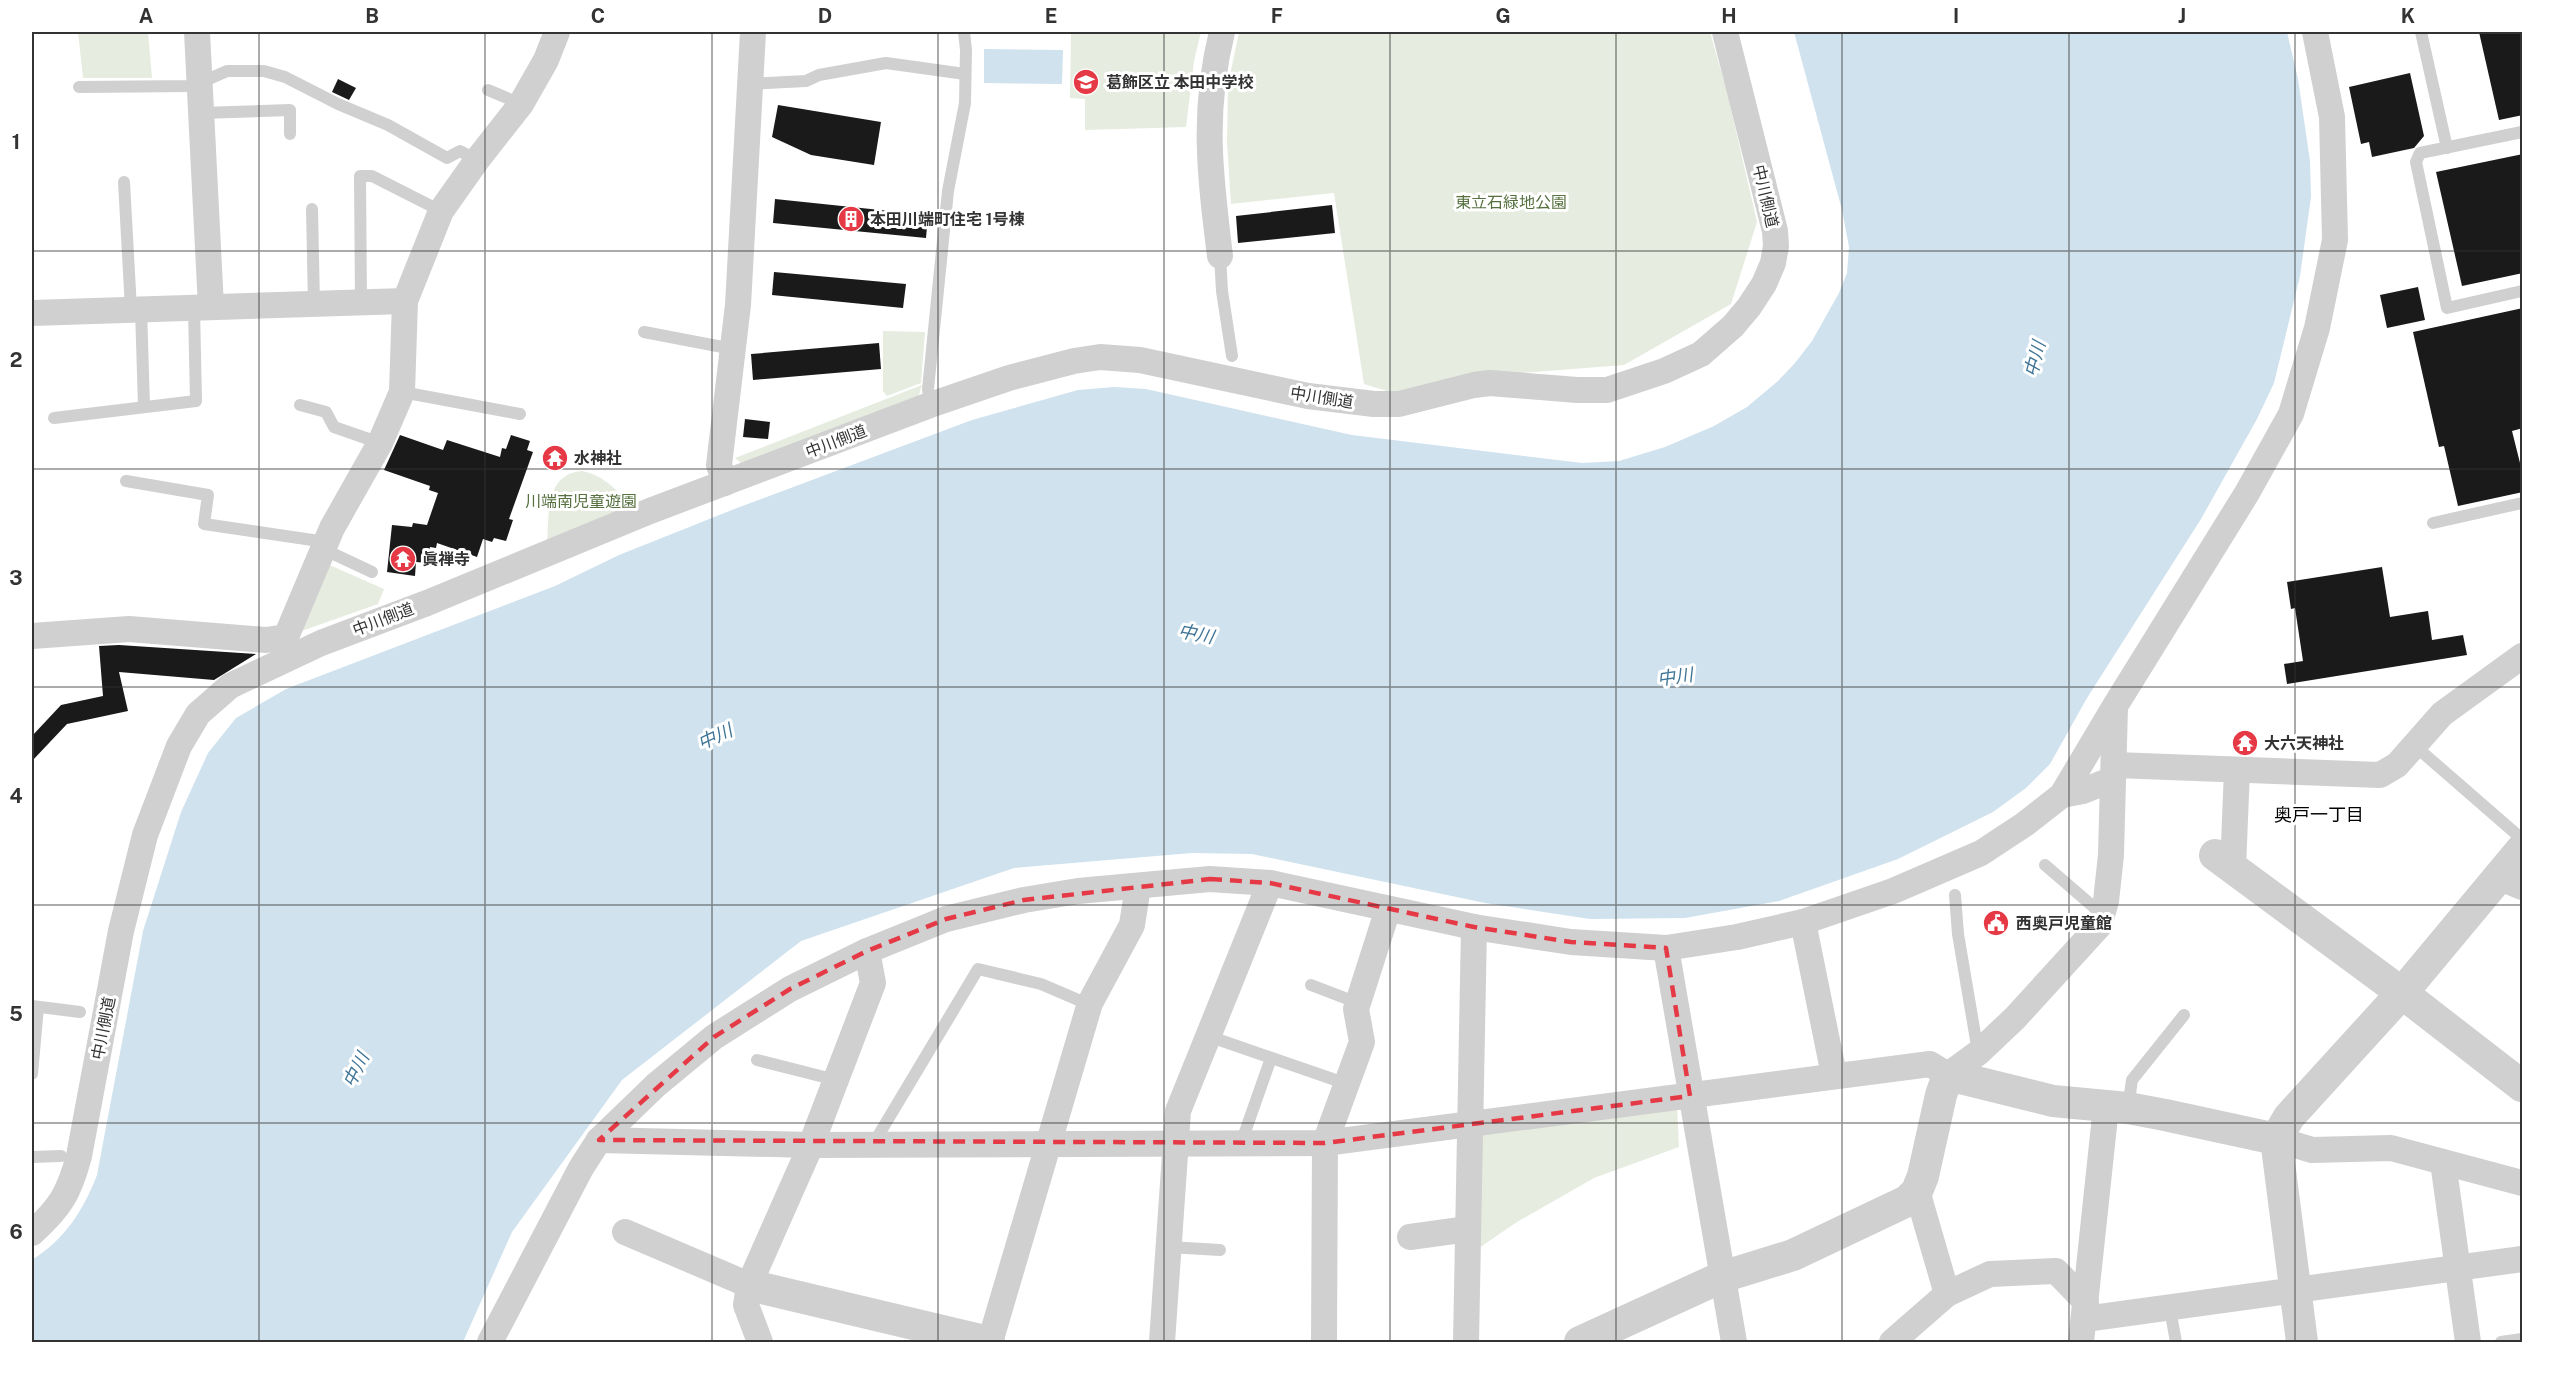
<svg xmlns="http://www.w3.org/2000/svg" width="2554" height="1374" viewBox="0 0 2554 1374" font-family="'Public Sans','Noto Sans JP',sans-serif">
<rect width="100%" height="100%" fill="#fff"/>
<g fill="#e6ecdf">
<path d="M78 32H148L152 78H83Z"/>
<path d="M1071 32H1201L1194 61 1186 127 1085 130V99L1070 98Z"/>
<path d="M1239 32H1710L1727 92 1757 222 1731 304 1624 365 1468 377 1388 395 1387 391 1364 384 1334 193 1231 204 1227 143 1228 85Z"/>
<path d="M883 331 925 332 921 383 887 396 883 391Z"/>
<path d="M922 385 918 398 746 467 735 458Z"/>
<path d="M582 471C605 475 620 494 636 510L547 546C549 517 544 474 582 471Z"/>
<path d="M325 563 384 589 378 604 296 633Z"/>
<path d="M1677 1107 1679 1147 1594 1178 1517 1222 1476 1250V1133Z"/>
</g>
<g fill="#cfe2ee">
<path d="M1794 32H2287L2298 79 2310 161 2311 197 2300 276 2274 383 2257 419 2201 519 2087 698 2050 764 2026 788 1993 812 1898 859 1779 901 1685 918 1590 919 1485 903 1252 854 1192 853 1014 868 801 941 622 1080 512 1232 463 1342H32V1260C65 1239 83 1211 97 1175L143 931 181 812 208 753 236 718 286 689 555 586 619 555 737 508 972 420 1078 390 1114 387 1146 389 1352 435 1582 463 1619 461 1665 447 1714 426 1747 407 1778 381 1795 363 1812 341 1839 293 1847 273 1849 247 1842 210Z"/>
<path d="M984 49 1063 50 1062 84 984 83Z"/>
</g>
<g fill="#1a1a1a">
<path d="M2479 32H2523V115L2499 120Z"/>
<path d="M2410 73 2424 136 2414 148 2372 157 2369 142 2361 144 2349 87Z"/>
<path d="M338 79 356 88 349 100 332 92Z"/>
<path d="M778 105 881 122 874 165 811 155 772 137Z"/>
<path d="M2523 154V273L2462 286 2436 172Z"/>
<path d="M775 199 928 215 926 238 773 223Z"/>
<path d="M1332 205 1335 233 1238 243 1236 216Z"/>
<path d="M774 272 906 284 903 308 772 295Z"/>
<path d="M2418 287 2425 320 2387 328 2380 295Z"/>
<path d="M2523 308V428L2512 431 2523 475V492L2458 506 2444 446 2439 447 2413 332Z"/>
<path d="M879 343 881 369 753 380 751 354Z"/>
<path d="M745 419 770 422 768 439 743 437Z"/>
<path d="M400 435 443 450 447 440 500 457 502 448 506 449 511 435 530 441 527 450 533 452 509 519 513 520 506 541 494 538 492 542 483 539 477 557 437 543 436 548 430 547 428 563 416 562 415 576 387 572 392 525 412 527 413 523 427 525 438 493 429 490 430 486 384 470Z"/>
<path d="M2382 567 2390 617 2428 611 2432 640 2463 635 2467 655 2287 684 2284 664 2303 661 2295 608 2291 609 2287 582Z"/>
<path d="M119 645 256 654 214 680 119 672 128 711 67 724 32 761V736L61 705 103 696 99 646Z"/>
</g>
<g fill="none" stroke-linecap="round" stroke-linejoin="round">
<g stroke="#d0d0d0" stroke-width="12">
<path d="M2421 32 2447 148"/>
<path d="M750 84 806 81 819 75 886 63 965 74"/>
<path d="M79 87 193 86 227 71H264L285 77 338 104 388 125 447 158 460 151 477 160"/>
<path d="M488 90 521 104"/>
<path d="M201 113 290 110V134"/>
<path d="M2522 132 2420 153 2416 162 2447 308 2522 291"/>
<path d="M124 182 131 309"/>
<path d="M312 209 314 304"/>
<path d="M1220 256 1222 291 1232 356"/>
<path d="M361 303 360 176H372L441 211"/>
<path d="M141 309 144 406"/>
<path d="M644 332 733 349"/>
<path d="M402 392 520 414"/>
<path d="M300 405 326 412 334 427 380 443"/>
<path d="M930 405 928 389 948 191 965 103 966 50 964 32"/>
<path d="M54 418 196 401 194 308"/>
<path d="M126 481 208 495 204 524 326 542"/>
<path d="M2433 523 2522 503"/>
<path d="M323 549 372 572"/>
<path d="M2415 746 2522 839"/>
<path d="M2045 865 2103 915"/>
<path d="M1955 895 1958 934 1978 1052"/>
<path d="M1311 985 1358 1003"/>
<path d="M32 1006 80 1012"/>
<path d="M1208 1036 1347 1084"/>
<path d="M757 1060 836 1080"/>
<path d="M32 1074 38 1007"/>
<path d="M2128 1108 2132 1080 2184 1015"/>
<path d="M878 1143V1136L978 969 1041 984 1090 1005"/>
<path d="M1244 1144 1245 1132 1271 1058"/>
<path d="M32 1157 61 1156"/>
<path d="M1168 1247 1220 1250"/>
<path d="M2170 1309 2176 1342"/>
<path d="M2501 1342 2522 1339"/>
</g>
<g stroke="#d0d0d0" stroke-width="26">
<path d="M197 32 211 307"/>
<path d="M1220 256C1210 175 1202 112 1222 32"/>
<path d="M32 313 405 301"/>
<path d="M725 483 719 465 738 305 753 32"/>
<path d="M32 636 129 629 266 640 286 637 332 528 380 443 402 392 405 301 441 211 477 160 521 104 546 60 557 32"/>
<path d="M2115 765 2380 775 2397 765 2442 714 2522 656"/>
<path d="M2062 795 2083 791 2113 779"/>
<path d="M2233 868 2237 770"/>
<path d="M2498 877 2522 887"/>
<path d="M1803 922 1834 1075"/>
<path d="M1666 948 1734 1342"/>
<path d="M2276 1139 2312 1150 2391 1148 2522 1183"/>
<path d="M599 1140 811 1145 1325 1143 1930 1064 1948 1075 1978 1053 2015 1018 2099 926 2106 901 2111 855 2115 707"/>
<path d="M2443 1162 2468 1342"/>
<path d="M1917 1191 1947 1294 1990 1274 2056 1271 2086 1302"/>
<path d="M625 1232 749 1285"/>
<path d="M32 1233C61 1207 69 1193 79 1156L121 931 145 835 179 746 198 714 230 686 321 643 427 603 650 511 930 405 1009 378 1074 361 1100 357 1140 360 1308 396 1374 404H1399L1474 385 1490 383 1577 390H1607L1664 371 1701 354 1733 326 1749 307 1764 284 1773 263 1776 246 1775 231 1725 32"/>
<path d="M1410 1237 1468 1229"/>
<path d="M2085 1319 2522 1259"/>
<path d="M490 1342 581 1168 599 1140 656 1085 714 1037 790 989 867 951 946 919 1024 900 1078 891 1210 879 1270 883 1474 927 1571 942 1666 948 1737 937 1803 922 1893 891 1981 853 2025 824 2062 795 2115 706 2247 493 2291 414 2317 328 2335 240 2332 117 2315 32"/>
<path d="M760 1342 746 1305 749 1285 811 1145 873 983 867 951"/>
<path d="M990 1342 1090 1003 1132 925 1138 886"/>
<path d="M1162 1342 1178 1111 1270 883"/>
<path d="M1324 1342 1325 1143 1362 1042 1356 1009 1388 909"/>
<path d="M1466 1342 1474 927"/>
<path d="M1892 1342 1947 1294"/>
<path d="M2081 1342 2106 1107"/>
</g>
<g stroke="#d0d0d0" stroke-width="32">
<path d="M2215 855 2402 993 2522 1086"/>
<path d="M749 1285 989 1342"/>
<path d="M1580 1342 1722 1277 1793 1255 1907 1201 1917 1191 1923 1176 1941 1095 1948 1075 2053 1101 2128 1108 2165 1115 2276 1139"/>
<path d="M2302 1342 2276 1139 2289 1117 2402 993 2522 849"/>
</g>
</g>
<path fill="none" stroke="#e63946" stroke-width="4.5" stroke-dasharray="12 8" stroke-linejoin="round" d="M1210 879 1270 883 1474 927 1571 942 1666 948 1690 1096 1325 1143 599 1140 714 1037 790 989 867 951 946 919 1024 900Z"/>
<path fill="none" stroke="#333" stroke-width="1.5" stroke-opacity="0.55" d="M259 32V1342M485 32V1342M712 32V1342M938 32V1342M1164 32V1342M1390 32V1342M1616 32V1342M1842 32V1342M2069 32V1342M2295 32V1342M32 251H2522M32 469H2522M32 687H2522M32 905H2522M32 1123H2522"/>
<defs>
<g id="school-disc" transform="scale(1.35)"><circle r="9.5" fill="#e63946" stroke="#fff"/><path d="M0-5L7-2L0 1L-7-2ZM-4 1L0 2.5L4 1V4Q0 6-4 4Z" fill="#fff"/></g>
<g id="building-disc" transform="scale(1.35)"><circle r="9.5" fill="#e63946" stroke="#fff"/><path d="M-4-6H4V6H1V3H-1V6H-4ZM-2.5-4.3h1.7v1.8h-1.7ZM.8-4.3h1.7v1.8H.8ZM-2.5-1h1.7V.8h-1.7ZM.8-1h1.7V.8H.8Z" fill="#fff"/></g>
<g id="temple-disc" transform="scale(1.35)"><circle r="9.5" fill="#e63946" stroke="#fff"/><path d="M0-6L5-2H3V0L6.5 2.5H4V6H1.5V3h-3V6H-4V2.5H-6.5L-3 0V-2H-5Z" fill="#fff"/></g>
<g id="civic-disc" transform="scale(1.35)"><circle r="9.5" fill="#e63946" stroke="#fff"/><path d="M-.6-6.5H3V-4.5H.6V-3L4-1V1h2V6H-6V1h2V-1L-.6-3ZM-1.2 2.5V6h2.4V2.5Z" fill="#fff"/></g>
</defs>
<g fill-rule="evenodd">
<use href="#school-disc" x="1086" y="82"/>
<use href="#building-disc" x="851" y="219"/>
<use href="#temple-disc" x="555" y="458"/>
<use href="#temple-disc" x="403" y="559"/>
<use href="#temple-disc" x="2245" y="743"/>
<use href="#civic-disc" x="1996" y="923"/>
</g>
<g text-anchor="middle" stroke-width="6" stroke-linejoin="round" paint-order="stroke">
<g font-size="16" font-weight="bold" fill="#333" stroke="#fff" text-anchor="start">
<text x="1106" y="88">葛飾区立 本田中学校</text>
<text x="870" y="225">本田川端町住宅 1号棟</text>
<text x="574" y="464">水神社</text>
<text x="422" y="565">眞禅寺</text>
<text x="2264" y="749">大六天神社</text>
<text x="2016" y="929">西奥戸児童館</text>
</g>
<g font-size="16" fill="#333" stroke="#fff">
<text transform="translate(1766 196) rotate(77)" y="6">中川側道</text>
<text transform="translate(1322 397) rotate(9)" y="6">中川側道</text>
<text transform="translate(836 441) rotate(-21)" y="6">中川側道</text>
<text transform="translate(383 619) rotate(-21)" y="6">中川側道</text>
<text transform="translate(103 1028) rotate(-79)" y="6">中川側道</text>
</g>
<g font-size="16" fill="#56703f" stroke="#fff">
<text x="1511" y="208">東立石緑地公園</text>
<text x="581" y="507">川端南児童遊園</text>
</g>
<g font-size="18" font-style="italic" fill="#3f7597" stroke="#fff">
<text transform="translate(2035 359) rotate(-75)" y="6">中川</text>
<text transform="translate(1196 634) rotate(11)" y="6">中川</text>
<text transform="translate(1675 677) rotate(-8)" y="6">中川</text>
<text transform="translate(715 737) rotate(-25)" y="6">中川</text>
<text transform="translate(356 1070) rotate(-64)" y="6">中川</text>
</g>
<g font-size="18" fill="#000" stroke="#fff">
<text x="2319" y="821">奥戸一丁目</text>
</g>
</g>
<rect width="2554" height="1374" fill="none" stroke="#ffffff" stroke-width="66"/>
<rect x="33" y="33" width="2488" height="1308" fill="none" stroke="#333" stroke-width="2"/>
<g font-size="20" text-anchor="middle" font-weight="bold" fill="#333">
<text x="146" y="23">A</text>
<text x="372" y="23">B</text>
<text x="598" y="23">C</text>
<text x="825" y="23">D</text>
<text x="1051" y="23">E</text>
<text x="1277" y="23">F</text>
<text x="1503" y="23">G</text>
<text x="1729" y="23">H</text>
<text x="1956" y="23">I</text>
<text x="2182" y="23">J</text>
<text x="2408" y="23">K</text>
<text x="16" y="149">1</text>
<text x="16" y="367">2</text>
<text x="16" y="585">3</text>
<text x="16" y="803">4</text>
<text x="16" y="1021">5</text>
<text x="16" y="1239">6</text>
</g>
</svg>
